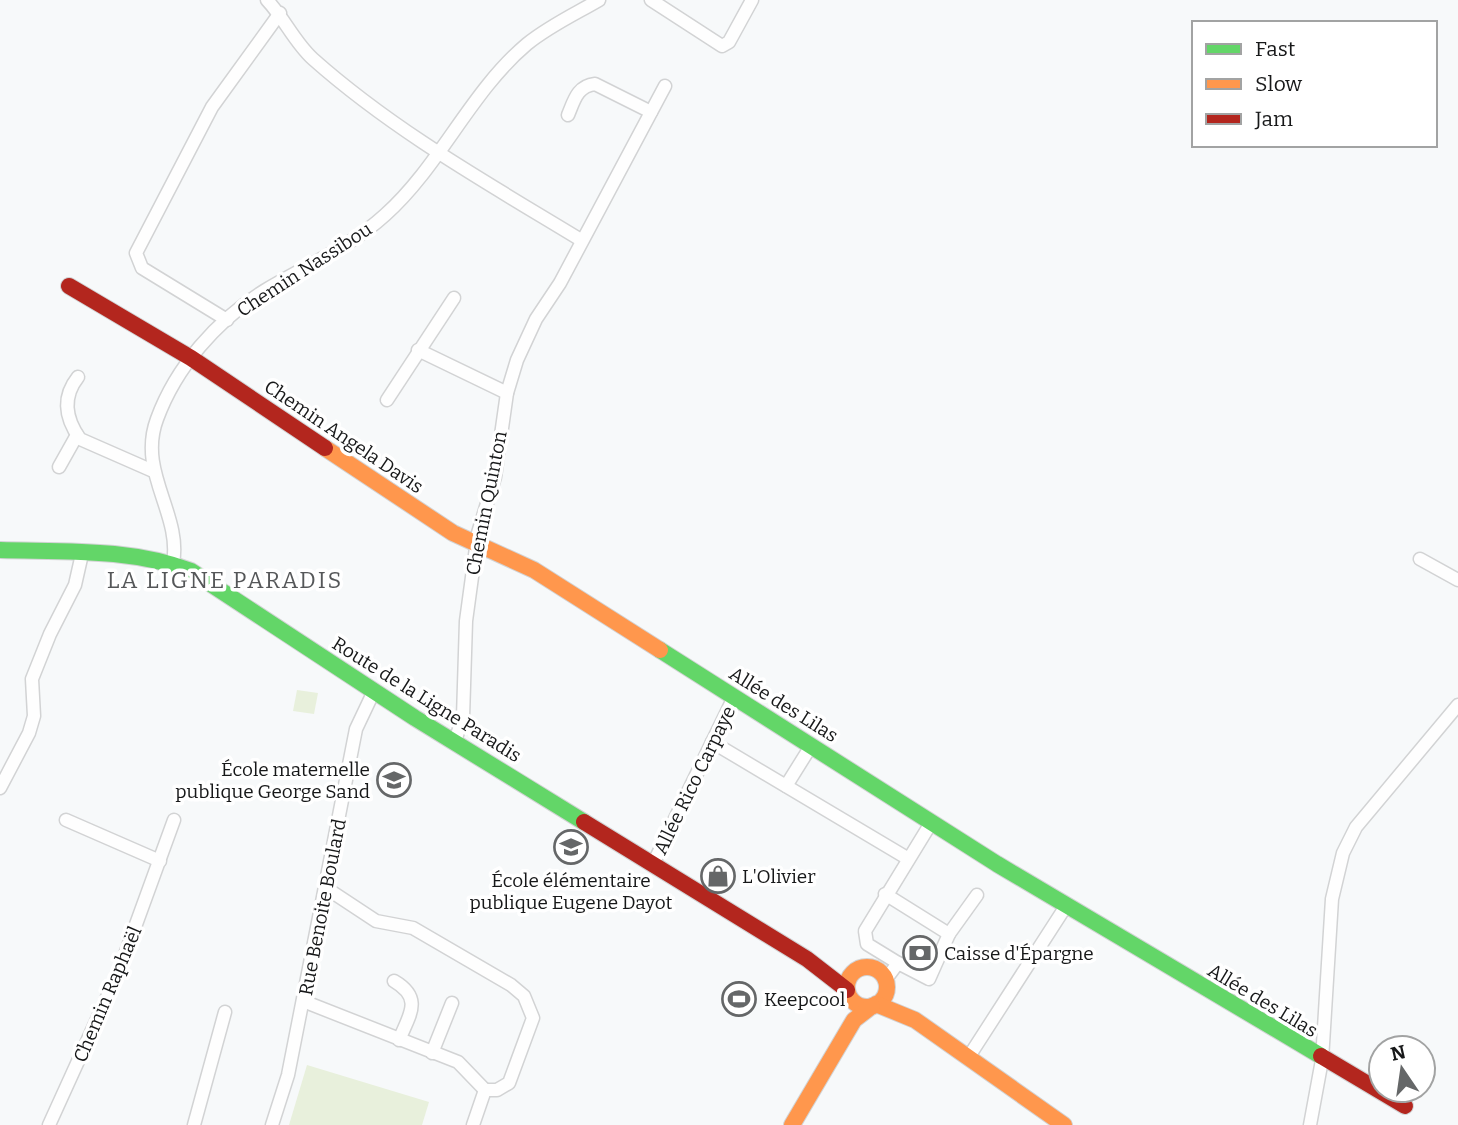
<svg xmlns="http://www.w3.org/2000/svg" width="1458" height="1125" viewBox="0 0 1458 1125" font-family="Bitter,serif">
<rect width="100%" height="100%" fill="#f7f9fa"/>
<g fill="#e8f0dc">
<path d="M297 690 318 693 314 714 293 711Z"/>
<path d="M307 1065 429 1102 422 1125H289Z"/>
</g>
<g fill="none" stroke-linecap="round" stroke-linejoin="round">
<g stroke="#d2d3d4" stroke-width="15">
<g id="street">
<path d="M267 0C284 18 295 43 313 59 394 131 489 184 581 240"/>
<path d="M651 0 722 46 729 42 752 0"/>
<path d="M568 115C574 101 577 86 595 84L651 112"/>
<path d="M227 320 142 268 136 253 212 107 280 13"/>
<path d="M418 350 507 393"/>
<path d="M78 377C62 397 65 418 80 439L153 471"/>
<path d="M387 400 454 298"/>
<path d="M59 467 77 435"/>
<path d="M1420 559 1458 580"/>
<path d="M173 563C182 514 137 472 157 419 176 367 217 320 264 291 304 267 350 247 385 215 440 166 470 92 527 44 549 26 575 14 599 0"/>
<path d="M455 741 463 717 466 621 478 533 495 477 507 393 517 360 536 319 560 283 665 86"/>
<path d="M712 742 907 858"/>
<path d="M786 786 811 746"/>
<path d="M0 788 29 733 34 716 32 679 50 634 75 585 82 554"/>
<path d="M66 820 160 861"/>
<path d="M653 864 734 697"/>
<path d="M326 888 376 921 413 928 511 985 524 996 533 1018 509 1083 497 1090H485"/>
<path d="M885 894 949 934 929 979 898 963"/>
<path d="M949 934 977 895"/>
<path d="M886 979 898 963 867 944 865 931 931 823"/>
<path d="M394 981C423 998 410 1014 399 1040"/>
<path d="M303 1001 458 1062 485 1090"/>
<path d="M432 1053 452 1003"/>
<path d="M968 1058 1066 906"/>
<path d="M49 1125 119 971 174 820"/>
<path d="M194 1125 225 1012"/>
<path d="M272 1125 288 1075 356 729 374 691"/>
<path d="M473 1125 485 1090"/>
<path d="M1310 1125 1322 1060 1332 899 1343 853 1356 827 1458 705"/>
</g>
</g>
<g stroke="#d2d3d4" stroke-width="18">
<g id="fast">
<path d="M0 550C64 552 130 548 191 571L415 718 584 822"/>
<path d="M660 650 997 864 1321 1056"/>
</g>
</g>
<g stroke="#d2d3d4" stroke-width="18">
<g id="slow">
<path d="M325 448 453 533 534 570 660 650"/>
<circle cx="867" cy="987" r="20"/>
<path d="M876 1004 915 1020 1064 1125"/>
<path d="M792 1125 854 1020 872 1006"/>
</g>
</g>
<g stroke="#d2d3d4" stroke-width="18">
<g id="jam">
<path d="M69 286 191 358 325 448"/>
<path d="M584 822 807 959 847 990"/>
<path d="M1321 1056 1405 1106"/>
</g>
</g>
<use href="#street" stroke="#fefefe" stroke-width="12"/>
<use href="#fast" stroke="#63d668" stroke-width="16"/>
<use href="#slow" stroke="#ff974d" stroke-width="16"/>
<use href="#jam" stroke="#b3261e" stroke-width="16"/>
</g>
<defs>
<g id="school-ring" transform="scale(1.75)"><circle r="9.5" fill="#fff" stroke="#656768" stroke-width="1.5"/><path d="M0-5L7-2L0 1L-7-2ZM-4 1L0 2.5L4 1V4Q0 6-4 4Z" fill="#656768"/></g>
<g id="shop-ring" transform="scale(1.75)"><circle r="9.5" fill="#fff" stroke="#656768" stroke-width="1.5"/><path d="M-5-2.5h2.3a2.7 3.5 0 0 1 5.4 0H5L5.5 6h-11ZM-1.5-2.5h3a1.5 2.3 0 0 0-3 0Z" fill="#656768"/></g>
<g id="bank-ring" transform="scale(1.75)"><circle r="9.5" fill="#fff" stroke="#656768" stroke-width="1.5"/><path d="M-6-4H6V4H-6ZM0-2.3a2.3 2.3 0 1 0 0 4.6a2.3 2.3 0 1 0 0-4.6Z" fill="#656768"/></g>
<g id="stadium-ring" transform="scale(1.75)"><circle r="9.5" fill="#fff" stroke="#656768" stroke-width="1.5"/><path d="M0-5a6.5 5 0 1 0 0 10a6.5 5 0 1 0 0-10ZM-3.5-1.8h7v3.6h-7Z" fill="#656768"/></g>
</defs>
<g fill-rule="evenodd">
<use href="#school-ring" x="394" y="780"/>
<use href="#school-ring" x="571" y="847"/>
<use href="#shop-ring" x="718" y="876"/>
<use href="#bank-ring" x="920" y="953"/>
<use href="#stadium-ring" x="739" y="999"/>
</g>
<g text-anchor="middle" stroke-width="7" stroke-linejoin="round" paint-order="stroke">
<g font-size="19" fill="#171819" stroke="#fff">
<text transform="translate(304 269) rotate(-33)" y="7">Chemin Nassibou</text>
<text transform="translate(344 436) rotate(34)" y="7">Chemin Angela Davis</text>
<text transform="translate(486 503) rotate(-79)" y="7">Chemin Quinton</text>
<text transform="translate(427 699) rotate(32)" y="7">Route de la Ligne Paradis</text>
<text transform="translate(784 704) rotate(32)" y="7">Allée des Lilas</text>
<text transform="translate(694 780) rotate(-64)" y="7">Allée Rico Carpaye</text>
<text transform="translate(322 907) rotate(-79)" y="7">Rue Benoite Boulard</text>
<text transform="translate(107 994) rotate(-67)" y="7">Chemin Raphaël</text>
<text transform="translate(1263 1000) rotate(31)" y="7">Allée des Lilas</text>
</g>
<g font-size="19" fill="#171819" stroke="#fff" text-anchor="start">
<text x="370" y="776" text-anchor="end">École maternelle<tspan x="370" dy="22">publique George Sand</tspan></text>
<text x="742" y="883">L'Olivier</text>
<text x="571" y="887" text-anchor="middle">École élémentaire<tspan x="571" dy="22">publique Eugene Dayot</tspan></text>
<text x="944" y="960">Caisse d'Épargne</text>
<text x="764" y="1006">Keepcool</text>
</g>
<g font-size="23" letter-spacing="2" fill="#555759" stroke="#fff">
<text x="225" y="588">LA LIGNE PARADIS</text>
</g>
</g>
<rect x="1192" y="21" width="245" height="126" fill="#ffffff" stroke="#a2a3a3" stroke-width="2"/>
<rect x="1206" y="44" width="35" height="10" fill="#63d668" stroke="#a2a3a3" stroke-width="2"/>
<text x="1255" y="56" font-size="21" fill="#171819">Fast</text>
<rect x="1206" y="79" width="35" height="10" fill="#ff974d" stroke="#a2a3a3" stroke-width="2"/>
<text x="1255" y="91" font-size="21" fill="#171819">Slow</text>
<rect x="1206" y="114" width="35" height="10" fill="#b3261e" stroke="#a2a3a3" stroke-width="2"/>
<text x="1255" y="126" font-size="21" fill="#171819">Jam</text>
<g transform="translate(1402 1069) rotate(347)"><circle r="33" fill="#ffffff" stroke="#a2a3a3" stroke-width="2"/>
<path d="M0-5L12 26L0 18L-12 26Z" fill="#656768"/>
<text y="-10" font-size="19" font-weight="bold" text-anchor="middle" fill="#171819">N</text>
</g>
</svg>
